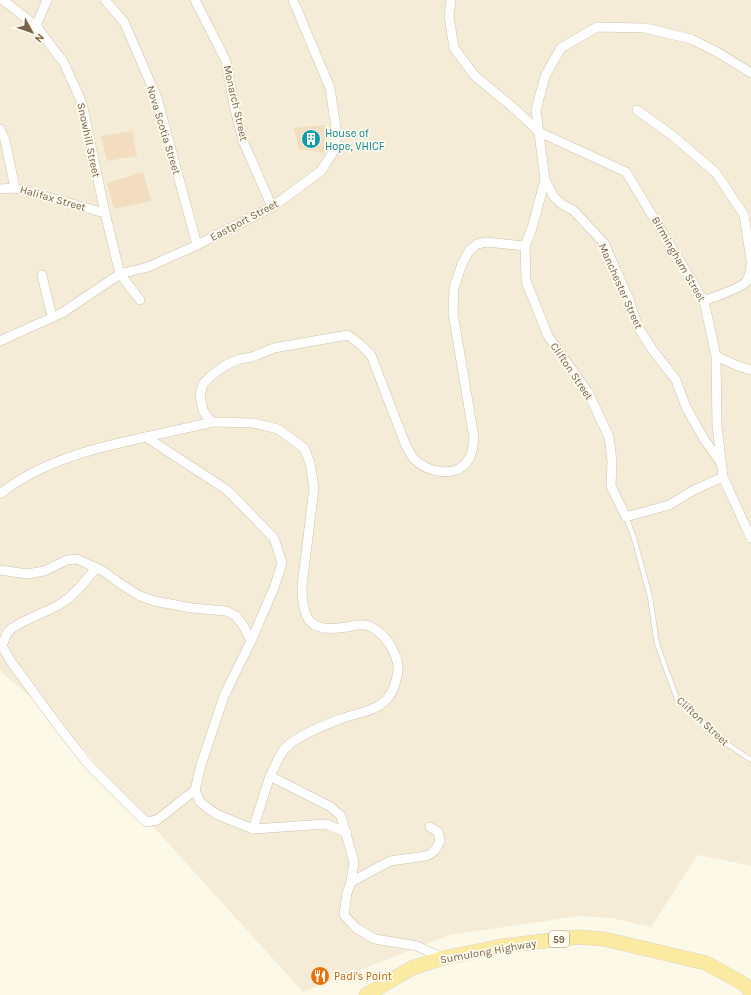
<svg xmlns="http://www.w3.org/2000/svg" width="751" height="995" viewBox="0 0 751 995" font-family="Karla,sans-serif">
<rect width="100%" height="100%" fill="#fdf9e9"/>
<path fill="#f5ecd7" d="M0 0H751V866L698 855 651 927 612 918 579 916 450 935 303 992 52 715 0 671Z"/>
<g fill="#f2ddc0">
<path d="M325 125V153L299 149 294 128Z"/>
<path d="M132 131 137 156 107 161 101 136Z"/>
<path d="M143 172 151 201 114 209 107 183Z"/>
</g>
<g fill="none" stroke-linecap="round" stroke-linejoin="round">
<g stroke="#cfc2ad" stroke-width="5.5">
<path id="lane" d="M626 517 634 538 650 597 657 644 677 699 724 742 751 760"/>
</g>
<g stroke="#cfc2ad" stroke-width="10">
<g id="street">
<path d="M3 0 36 26 64 63 82 103 105 213 120 274 140 300"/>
<path d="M105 0 124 22 157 98 197 245"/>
<path d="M195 0 226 61 234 105 243 141 272 207"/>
<path d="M451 0 449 16 454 48 475 76 516 110 539 132 626 172 704 301 716 356 717 426 723 477 751 538"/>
<path d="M36 26 47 0"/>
<path d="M637 110 673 136 716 173 744 215 751 260"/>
<path d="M0 129 5 140 15 188"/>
<path d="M545 180 554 197 563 205 573 210 604 243 628 297 638 327 652 349 676 380 686 407 704 439 721 463"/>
<path d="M0 189 15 188 105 213"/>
<path d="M42 275 52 317"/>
<path d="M704 301C716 296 737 290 746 282 750 277 750 270 751 264"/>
<path d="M0 341 62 313 120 274 148 267 197 245 272 207 321 171 333 152 337 135 330 88 293 0"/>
<path d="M716 356 738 366 751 370"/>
<path d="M146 437 213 422"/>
<path d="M723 477 694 490 669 505 626 517 611 486 612 461 609 437 588 392 548 336 526 281 525 246 532 228 545 180 536 110 545 76 561 48 597 27 645 28 691 39 717 52 751 73"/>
<path d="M0 494C41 461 95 448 146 437L227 490 274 538 282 563 274 588 251 641 224 696 201 765 195 790 200 802 209 809 218 815 253 829 326 824 347 833"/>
<path d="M96 568C86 580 76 594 62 603 50 611 14 623 8 632 5 636 4 641 2 646L12 663 59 727 88 764 141 817 147 822 157 820 195 790"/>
<path d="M0 570 27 574 44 571 67 560 77 559 103 571 122 585 140 596 154 601 192 608 226 611 236 616 244 627 251 641"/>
<path d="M253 829 270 776"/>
<path d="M351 882 390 861 426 856C434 853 437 848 440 841L438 832 430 827"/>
<path d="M443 958 417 946 375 939 356 928 344 915 347 893 351 882 354 862 341 816 331 807 270 776C276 765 280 751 291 743 306 732 323 726 340 719 354 714 377 711 387 699 394 691 396 682 398 671 399 661 392 646 385 638 381 633 372 626 365 625 360 624 352 626 347 627 311 633 302 622 302 586L314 488 310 463 304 448 278 429 253 423 213 422 208 418 203 410 200 395 203 384 212 375 226 365 240 359 252 357 274 348 348 335 361 345 371 355 406 446C409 450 411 455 414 459 429 473 457 479 469 459 473 452 473 445 474 438L453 313 454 288 462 264 469 251 477 244 487 242 525 246"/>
</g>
</g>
<g stroke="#dcd6d0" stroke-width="15">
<path id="primary" d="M366 995 412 968 443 958 503 946 578 937 604 939 706 963 737 980 745 985 751 992"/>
</g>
<use href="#lane" stroke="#fff" stroke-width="4.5"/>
<use href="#street" stroke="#fff" stroke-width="9"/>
<use href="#primary" stroke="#fbeaa1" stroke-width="14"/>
</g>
<defs>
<g id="building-disc" transform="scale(1)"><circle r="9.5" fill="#0f9aa8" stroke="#fffcef"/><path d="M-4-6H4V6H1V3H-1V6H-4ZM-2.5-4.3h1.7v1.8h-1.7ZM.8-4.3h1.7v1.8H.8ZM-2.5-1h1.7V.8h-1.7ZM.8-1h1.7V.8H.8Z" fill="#fff"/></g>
<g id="restaurant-disc" transform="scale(1)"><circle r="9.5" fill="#e8710a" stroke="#fffcef"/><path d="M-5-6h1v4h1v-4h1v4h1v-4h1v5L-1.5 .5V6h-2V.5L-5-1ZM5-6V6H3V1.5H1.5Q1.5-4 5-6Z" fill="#fff"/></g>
</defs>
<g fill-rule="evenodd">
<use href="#building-disc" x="311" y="139"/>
<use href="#restaurant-disc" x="320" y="976"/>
</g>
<g text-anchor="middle" stroke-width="3.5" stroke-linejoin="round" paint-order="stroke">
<rect fill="#fffcef" stroke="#a0917c" stroke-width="1" x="549" y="931" width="20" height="16" rx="3"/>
<g font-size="10" font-weight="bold" fill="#78634b">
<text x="559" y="943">59</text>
</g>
<g font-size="11" fill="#78634b" stroke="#fffcef">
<text transform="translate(236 103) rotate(77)" y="4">Monarch Street</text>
<text transform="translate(164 130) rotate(73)" y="4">Nova Scotia Street</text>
<text transform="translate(89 140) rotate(78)" y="4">Snowhill Street</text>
<text transform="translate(53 198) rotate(16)" y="4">Halifax Street</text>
<text transform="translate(244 220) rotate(-28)" y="4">Eastport Street</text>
<text transform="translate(679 259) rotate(60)" y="4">Birmingham Street</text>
<text transform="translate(621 286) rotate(66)" y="4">Manchester Street</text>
<text transform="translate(572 371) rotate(56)" y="4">Clifton Street</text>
<text transform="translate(703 721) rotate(43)" y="4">Clifton Street</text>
<text transform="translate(488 951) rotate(-10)" y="4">Sumulong Highway</text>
</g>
<g font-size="11" fill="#0d838f" stroke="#fffcef" text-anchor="start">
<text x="325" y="137">House of<tspan x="325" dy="13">Hope, VHICF</tspan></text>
</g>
<g font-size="11" fill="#c56008" stroke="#fffcef" text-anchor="start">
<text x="334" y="980">Padi's Point</text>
</g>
</g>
<g transform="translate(32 32) rotate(130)" stroke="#fffcef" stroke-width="3" paint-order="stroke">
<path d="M0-3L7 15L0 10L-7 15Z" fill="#78634b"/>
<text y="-6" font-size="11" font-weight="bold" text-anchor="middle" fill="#78634b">N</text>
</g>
</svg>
